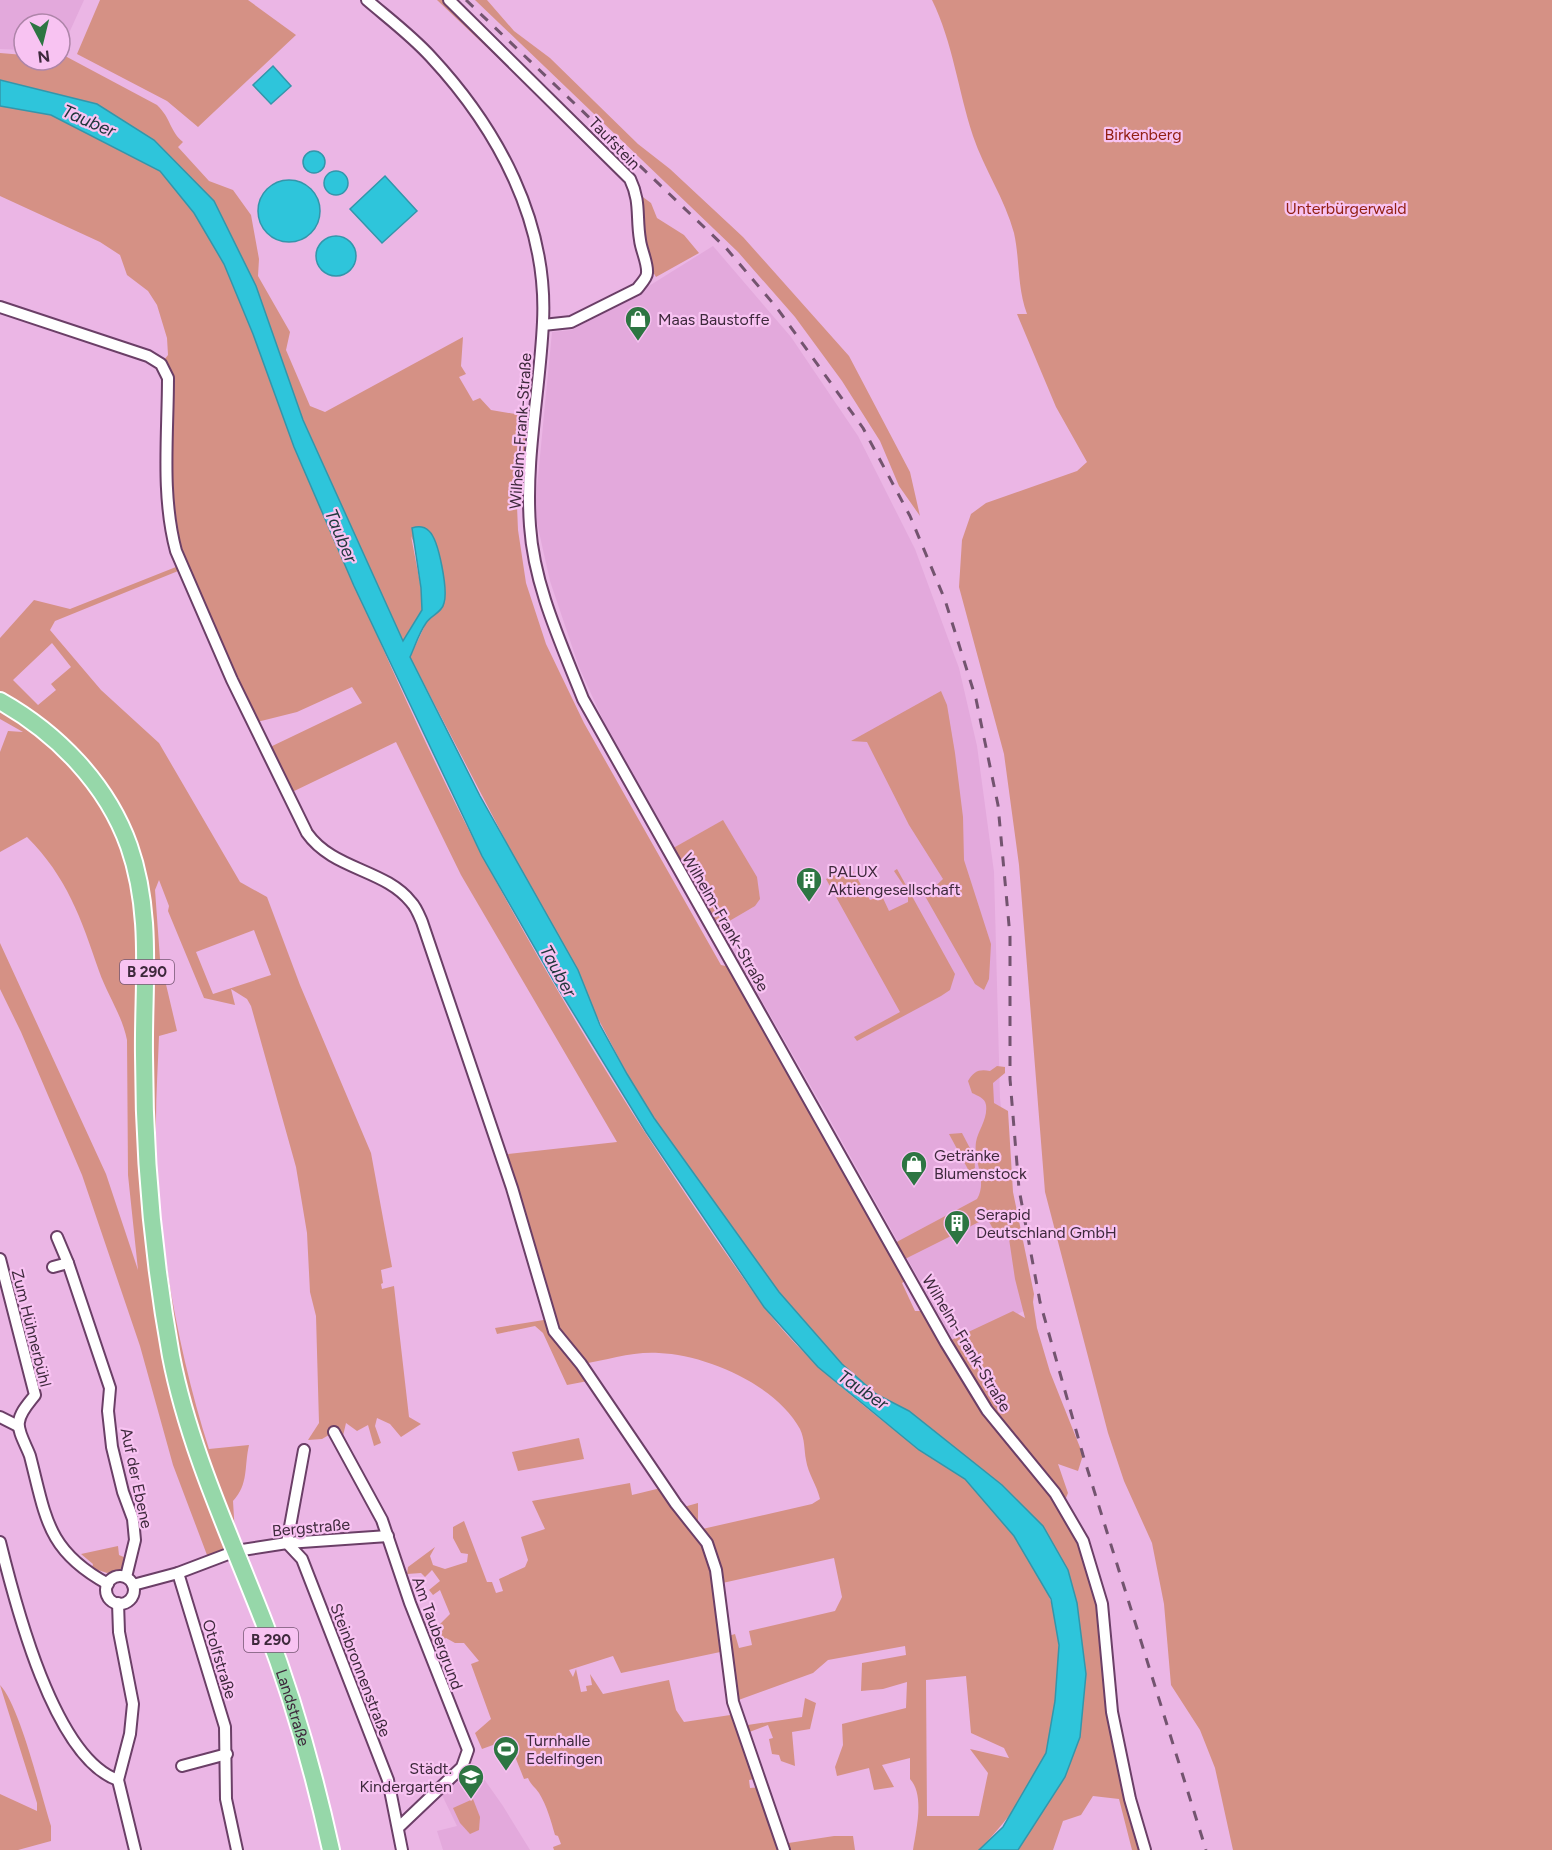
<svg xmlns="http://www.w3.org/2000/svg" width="1552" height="1850" viewBox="0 0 1552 1850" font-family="Figtree,sans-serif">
<rect width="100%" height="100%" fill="#ebb6e5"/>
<g fill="#e3a9dc">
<path d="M0 0H84L60 53V24H24V50L0 49Z"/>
<path d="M713 246 791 337 858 436 915 549 959 668 977 746 994 872 1000 1098 1010 1199 1030 1308 955 1344 829 1118 608 731 579 667 550 581 537 523 536 498 552 332 572 330 636 294Z"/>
<path d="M472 1762 503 1806 530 1850H443L437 1831 457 1826 441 1793Z"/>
</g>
<g fill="#d59185" fill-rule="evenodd">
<path d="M100 0H248L296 35 198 127 167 101 77 54Z"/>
<path d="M437 0H449L630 179 636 192 651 203 657 218 684 235 699 253 656 277 644 257 635 229 636 204 626 179Z"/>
<path d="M475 0H487L514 31 550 58 638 144 670 169 743 237 849 356 910 472 920 516 899 486 880 441 842 381 795 317 738 252Z"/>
<path d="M932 0H1552V1850H1233L1215 1768 1200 1730 1171 1685 1164 1604 1152 1543 1124 1481 1108 1433 1045 1192 1019 865 1004 754 959 587 962 540 971 514 986 503 1077 471 1087 462 1056 407 1017 314H1027C1017 287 1020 260 1014 233 1005 199 984 169 973 136 958 90 953 43 932 0Z"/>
<path d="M0 53 24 55V60L67 57 157 105C171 118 170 132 183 142L178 147 209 181 233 190 251 215 259 259 258 276 290 332 286 350 310 406 325 412 463 337 461 366 466 374 459 377 473 401 480 398 491 410 521 415 533 428 530 477 516 482 518 530 526 583 546 644 584 723 721 965 735 968 891 1245 977 1199C988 1180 973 1162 976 1142 978 1130 988 1119 986 1105 985 1098 978 1096 972 1093L968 1081C974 1071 979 1069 990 1071L997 1066 1005 1067V1073L993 1083 994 1103 1008 1111 1013 1192 1034 1294 1033 1302 1037 1328 1050 1372 1083 1455 1078 1471 1058 1464 1068 1493 1063 1505 1092 1566 1112 1712 1145 1850H1132L1119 1799 1093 1796 1081 1815 1063 1821 1053 1850H1018L1065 1777 1080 1737 1042 1525 1002 1485 909 1411 876 1394 842 1364 779 1292 654 1118 627 1074 410 657 427 621 441 610 411 536 421 588 422 610 403 641 303 420 256 286 214 201 97 104 0 80ZM987 1218 997 1236 1008 1232 1015 1279 1025 1318 1013 1311 947 1342 929 1311H915L902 1283 910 1278 901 1261Z"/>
<path d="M0 106 51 115 160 171 194 213 224 264C307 463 382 667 483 857 564 1010 660 1162 761 1303 803 1360 863 1406 919 1449 934 1461 951 1468 966 1479 991 1498 1042 1572 1051 1602 1065 1644 1059 1708 1047 1750 1038 1782 1002 1827 979 1850H913C916 1830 925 1795 910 1779V1758L882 1765 894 1787 874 1790 869 1768 837 1776 835 1767 843 1745 842 1724 906 1708 907 1682 883 1689 861 1691 862 1663 906 1655 905 1646 828 1660 813 1673 733 1702 725 1651 621 1673 613 1656 569 1670 573 1677 576 1669 581 1692 587 1691 586 1686 592 1685 590 1674 603 1694 669 1680 676 1710 684 1722 737 1714 741 1726 802 1717 805 1698 816 1703 810 1729 792 1732 795 1766 781 1761 779 1755 772 1754 769 1739 773 1738 768 1725 744 1734 759 1778 749 1780 750 1788 762 1787 782 1844 834 1836H853L855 1850H554L553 1847 561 1844 558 1836 555 1835C551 1821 547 1806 539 1793 535 1787 531 1785 528 1778L524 1779 512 1749 516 1747 512 1738 482 1749 475 1733 491 1719 471 1664 479 1661 464 1643H455L446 1638 433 1647 437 1656 426 1645 443 1630 439 1625 450 1614 440 1590 433 1595 429 1590 440 1581 432 1570 425 1577 421 1573 407 1574 408 1567 435 1547 430 1556 433 1565 445 1569 467 1562 468 1554 461 1553 453 1538V1527L464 1521 487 1582H492L496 1593 503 1591 499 1579 525 1567 528 1560 521 1537 545 1529 532 1501 630 1483 632 1495 665 1487 680 1508 698 1503V1530L812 1504 820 1499C817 1485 808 1474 806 1460 804 1449 805 1440 800 1429 776 1385 707 1355 659 1353 634 1351 607 1360 582 1364L593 1380 567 1385 543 1333 535 1326 497 1334 495 1328 550 1319 500 1155 617 1142 461 875 396 742 288 794 266 749 362 703 352 687 297 712 253 723 183 569 55 621 50 630 101 690 159 743 240 882 267 897 300 985 371 1153 392 1267 381 1270 383 1283 381 1284 382 1289 394 1286 409 1417 421 1424 401 1437 390 1424 377 1418 375 1426 381 1443 374 1446 368 1425 357 1431 346 1423 343 1436 334 1432 322 1439 308 1440 319 1423 316 1316 310 1292 307 1233 296 1167 251 1006 247 999 231 989 235 1005 204 998 168 911 169 906 159 880 155 890 160 959 177 1031 159 1036C158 1064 156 1093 156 1122 155 1227 177 1349 209 1449L249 1445C244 1466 249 1484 233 1501L236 1551 207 1555 173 1465 140 1346 82 1175 21 1032 0 989V943L106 1174 138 1270 128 1175 127 1040C122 1015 107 994 99 971 81 918 67 877 27 837L0 852V752L8 731 23 732 0 719V638L34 600 70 609 181 565 171 534 168 395 161 364 168 355 167 338 157 305 148 291 127 275 120 255 100 242 0 196ZM52 643 71 667 51 684 56 690 38 705 13 680ZM254 930 271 975 213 994 196 952ZM834 1558 842 1597 835 1611 749 1631 752 1645 739 1648 735 1634 725 1637 718 1584ZM966 1676 971 1733 1004 1748 1009 1758 970 1749 988 1773 979 1816H927L926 1680Z"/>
<path d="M941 691 947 705 955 753 963 817 964 860 991 944 989 979 984 990 975 984 925 896 943 879 909 825 867 742 851 741Z"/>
<path d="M723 820 757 877 760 899 755 906 714 930 668 851Z"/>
<path d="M850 866 870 900 882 896 889 911 908 902V892L894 871 897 869 955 974 950 990 941 996 857 1041 854 1037 900 1012 826 879Z"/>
<path d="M962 1133 974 1156 975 1168 970 1173 949 1134Z"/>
<path d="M579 1438 584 1459 518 1471 512 1452Z"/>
<path d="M118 1546 119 1555 126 1558 122 1569 107 1573 92 1568 93 1564 81 1554Z"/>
<path d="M0 1685C20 1706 41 1795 51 1826V1841L18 1850H0V1794L37 1811V1803Z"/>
<path d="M473 1799 480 1817 479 1830 470 1834 460 1823 453 1808Z"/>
</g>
<g fill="#2ec5db" stroke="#3396ab" stroke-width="1.5">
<path d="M273 66 291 86 271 104 253 85Z"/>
<path d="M0 80 97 104 154 140 214 201 256 286 303 420 403 641 422 610 421 588 412 528C418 526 424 526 429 531 439 540 448 590 444 603 442 613 431 615 426 623 419 633 415 646 410 657L480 796 578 970 600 1025 627 1074 654 1118 779 1292 842 1364 876 1394 909 1411 1002 1485 1043 1526 1068 1570 1077 1603 1086 1674 1080 1737 1065 1777 1018 1850H979L1003 1827 1046 1753 1055 1701 1059 1645 1051 1599 1014 1536 965 1479 919 1450 818 1367 764 1307 646 1132 555 983 482 856 354 586 294 447 253 334 224 264 194 213 160 171 51 115 0 106Z"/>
<circle cx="314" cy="162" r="11"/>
<circle cx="336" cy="183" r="12"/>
<path d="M385 176 417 211 382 243 350 209Z"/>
<circle cx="289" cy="211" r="31"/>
<circle cx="336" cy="256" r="20"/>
</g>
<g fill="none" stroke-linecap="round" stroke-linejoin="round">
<g stroke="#6b3f67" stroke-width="14">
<g id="street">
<path d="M367 0C388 18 412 36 431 57 498 129 548 222 543 322 540 390 525 457 530 526 534 586 561 643 583 699L946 1343 987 1410 1055 1493 1083 1541 1102 1604 1112 1712 1130 1799 1145 1850"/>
<path d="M449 0 630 179C641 202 636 216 640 240 641 250 648 263 647 273 647 278 640 285 637 289L571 322 543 325"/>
<path d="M0 307 148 356 161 364 168 378C168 435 161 495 176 551L232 680 307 833C333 870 385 869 411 902 416 907 419 915 422 922L512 1188 554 1331 581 1364 676 1504 707 1543 716 1570 733 1702 784 1850"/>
<path d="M57 1237 68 1263"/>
<path d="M0 1259 35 1395C29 1403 20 1412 19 1422 17 1431 27 1447 30 1456 46 1518 47 1551 108 1584"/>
<path d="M53 1267 68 1263 110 1388 108 1411 112 1447 123 1492 133 1519 135 1540 126 1577"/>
<path d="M0 1417 18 1426"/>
<path d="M334 1432 382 1520 410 1603 468 1750 462 1767 399 1827"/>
<path d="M304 1450 287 1543 302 1559 388 1780 402 1850"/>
<path d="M0 1542C15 1603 54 1758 118 1780"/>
<path d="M178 1573 225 1727 226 1799 237 1850"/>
<circle cx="120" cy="1590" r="14"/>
<path d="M133 1585 178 1573 236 1551 287 1543 388 1536"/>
<path d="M118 1603 119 1632 133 1704 130 1734 118 1780 135 1850"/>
<path d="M182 1766 227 1754"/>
</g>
</g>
<g stroke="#fff" stroke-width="20">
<g id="primary">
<path id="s1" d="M0 701C57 733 107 784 129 846 153 914 143 984 144 1055 144 1156 153 1257 171 1356 189 1449 231 1537 265 1625 293 1698 314 1773 331 1850"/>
</g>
</g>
<use href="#street" stroke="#fff" stroke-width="10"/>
<use href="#primary" stroke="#96d7a9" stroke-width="16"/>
<path stroke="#73546f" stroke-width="3" stroke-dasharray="10 10" stroke-linecap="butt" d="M466 0 726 248 777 308 863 428 910 516 945 600 976 699 998 805 1010 936V1079L1019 1189 1040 1302 1083 1455 1206 1850"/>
</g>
<defs>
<g id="shop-pin" transform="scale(1.35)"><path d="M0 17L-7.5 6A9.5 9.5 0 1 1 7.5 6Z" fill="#2d7542" stroke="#f8c3f2"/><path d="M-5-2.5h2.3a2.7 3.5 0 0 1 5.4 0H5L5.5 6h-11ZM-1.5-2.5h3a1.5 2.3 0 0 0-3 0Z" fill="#fff"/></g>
<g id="building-pin" transform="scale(1.35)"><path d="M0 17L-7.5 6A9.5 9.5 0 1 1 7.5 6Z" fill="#2d7542" stroke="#f8c3f2"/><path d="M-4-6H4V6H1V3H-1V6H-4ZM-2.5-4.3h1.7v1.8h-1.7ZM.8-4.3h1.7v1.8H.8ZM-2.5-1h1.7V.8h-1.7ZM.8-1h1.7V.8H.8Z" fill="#fff"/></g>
<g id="stadium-pin" transform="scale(1.35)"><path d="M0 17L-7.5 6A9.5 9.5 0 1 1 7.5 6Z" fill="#2d7542" stroke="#f8c3f2"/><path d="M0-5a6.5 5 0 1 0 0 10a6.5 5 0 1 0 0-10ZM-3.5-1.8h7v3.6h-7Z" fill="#fff"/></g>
<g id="school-pin" transform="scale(1.35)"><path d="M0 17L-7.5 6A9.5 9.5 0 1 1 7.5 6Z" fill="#2d7542" stroke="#f8c3f2"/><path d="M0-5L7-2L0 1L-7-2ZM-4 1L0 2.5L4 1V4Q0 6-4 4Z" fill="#fff"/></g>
</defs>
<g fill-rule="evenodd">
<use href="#shop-pin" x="638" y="319"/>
<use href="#building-pin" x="809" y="880"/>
<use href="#shop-pin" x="914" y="1164"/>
<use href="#building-pin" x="957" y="1223"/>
<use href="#stadium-pin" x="506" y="1749"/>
<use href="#school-pin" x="471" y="1777"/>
</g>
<g text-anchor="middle" stroke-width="4.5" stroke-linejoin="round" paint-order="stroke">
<g fill="#f8c3f2" stroke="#765773" stroke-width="1.5">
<rect x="120" y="960" width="54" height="24" rx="4.5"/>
<rect x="244" y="1628" width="54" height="24" rx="4.5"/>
</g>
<g font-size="15" font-weight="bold" fill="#3e293c">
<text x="147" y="977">B 290</text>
<text x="271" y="1645">B 290</text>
</g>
<g font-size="16" fill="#922013" stroke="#f8c3f2">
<text x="1143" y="140">Birkenberg</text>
<text x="1346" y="214">Unterbürgerwald</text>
</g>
<g font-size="16" fill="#3e293c" stroke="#f8c3f2">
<text transform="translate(615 143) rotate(46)" y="6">Taufstein</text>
<text transform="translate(520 431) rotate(-86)" y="6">Wilhelm-Frank-Straße</text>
<text transform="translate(726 922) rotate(60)" y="6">Wilhelm-Frank-Straße</text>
<text transform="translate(32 1328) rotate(76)" y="6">Zum Hühnerbühl</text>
<text transform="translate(967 1343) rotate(59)" y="6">Wilhelm-Frank-Straße</text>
<text transform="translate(137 1478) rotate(78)" y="6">Auf der Ebene</text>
<text transform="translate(311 1527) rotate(-5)" y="6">Bergstraße</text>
<text transform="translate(438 1633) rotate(70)" y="6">Am Taubergrund</text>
<text transform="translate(220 1659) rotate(73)" y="6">Otolfstraße</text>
<text transform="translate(361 1670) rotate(69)" y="6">Steinbronnenstraße</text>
<text dy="6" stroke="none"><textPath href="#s1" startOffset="1084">Landstraße</textPath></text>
</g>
<g font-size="16" fill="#3e293c" stroke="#f8c3f2" text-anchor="start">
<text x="658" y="325">Maas Baustoffe</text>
<text x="828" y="877">PALUX<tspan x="828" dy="18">Aktiengesellschaft</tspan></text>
<text x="934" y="1161">Getränke<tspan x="934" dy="18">Blumenstock</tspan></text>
<text x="976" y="1220">Serapid<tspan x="976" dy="18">Deutschland GmbH</tspan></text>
<text x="526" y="1746">Turnhalle<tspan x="526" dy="18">Edelfingen</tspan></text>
<text x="452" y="1774" text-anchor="end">Städt.<tspan x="452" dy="18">Kindergarten</tspan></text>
</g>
<g font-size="18" font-style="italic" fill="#21383d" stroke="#f8c3f2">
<text transform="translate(89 121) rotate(23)" y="6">Tauber</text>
<text transform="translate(341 536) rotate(67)" y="6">Tauber</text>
<text transform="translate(558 971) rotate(61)" y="6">Tauber</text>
<text transform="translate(863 1390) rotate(34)" y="6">Tauber</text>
</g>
</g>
<g transform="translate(42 42) rotate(173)"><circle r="28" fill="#f8c3f2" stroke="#ae85a9" stroke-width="1.5"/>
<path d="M0-4.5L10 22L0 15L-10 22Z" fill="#2d7542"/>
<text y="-9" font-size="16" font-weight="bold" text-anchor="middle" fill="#3e293c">N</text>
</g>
</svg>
